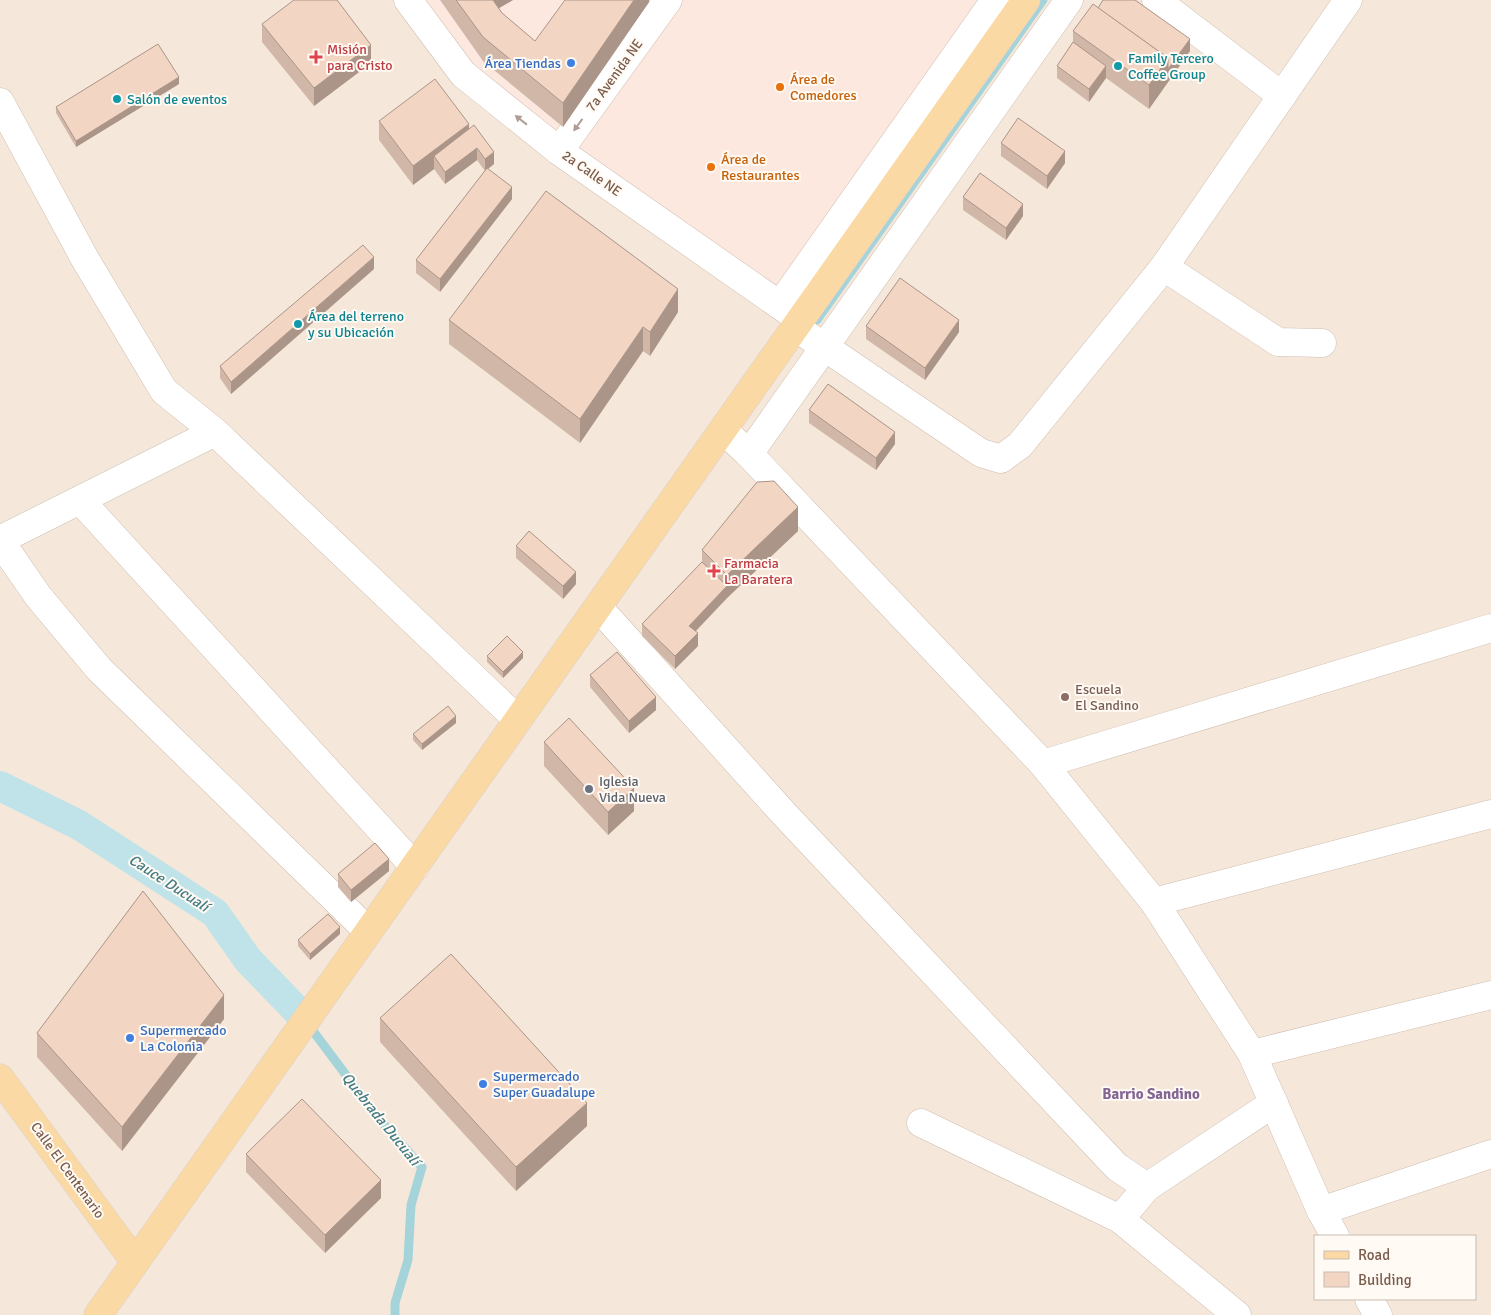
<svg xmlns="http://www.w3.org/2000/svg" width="1491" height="1315" viewBox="0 0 1491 1315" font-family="Signika,sans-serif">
<rect width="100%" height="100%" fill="#fdf6ec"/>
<path fill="#f5e8da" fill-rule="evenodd" d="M0 0H1491V1315H0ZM1315 1236H1475V1299H1315Z"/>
<path fill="#fde8e0" d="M414 0H982L773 297 466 71Z"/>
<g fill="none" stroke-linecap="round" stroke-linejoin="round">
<g stroke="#a5d3da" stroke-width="9">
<path d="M817 320 1043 0"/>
<path d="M307 1023 379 1119 422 1167 411 1205 408 1260 395 1303V1315"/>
</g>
<path stroke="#bfe3e8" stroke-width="30" d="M0 786 79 825 215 913 248 960 306 1020"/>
<g stroke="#d1beb0" stroke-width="29">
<g id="minor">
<path d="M408 0 463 74 559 151 801 320"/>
<path d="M1156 0 1282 96"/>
<path d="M0 102 85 259 164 391 215 432 518 720"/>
<path d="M559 151 668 0"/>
<path d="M1164 267 1278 342 1322 343"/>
<path d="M780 305 995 0"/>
<path d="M795 327 981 453 1001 459 1020 445 1164 267 1348 0"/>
<path d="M723 430 749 454 1043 764 1154 902 1252 1054 1321 1211 1335 1236"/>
<path d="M749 454 1069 0"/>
<path d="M80 500 415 867"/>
<path d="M0 540 215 432"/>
<path d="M0 541 38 596 99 669 368 931"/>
<path d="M598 607 786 816 1117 1167 1147 1187"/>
<path d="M1043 764 1491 628"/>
<path d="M1154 902 1491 814"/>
<path d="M1252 1054 1491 995"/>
<path d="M921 1123 1120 1219 1237 1315"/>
<path d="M1321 1211 1491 1154"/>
<path d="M1120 1219 1147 1187 1274 1103"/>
<path d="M1369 1299 1378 1315"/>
</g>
</g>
<g stroke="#dad1cd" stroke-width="29">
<g id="major">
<path d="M0 1078 135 1262"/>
<path d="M98 1315 1026 0"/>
</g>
</g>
<use href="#minor" stroke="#fff" stroke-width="28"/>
<use href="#major" stroke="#fbd9a5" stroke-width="28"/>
</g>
<g fill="#d1b7a8">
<path d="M440 0H513L499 8 502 13 535 41 649 0V2L563 127 483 61Z"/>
<path d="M1098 8 1190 51 1149 109 1106 78 1089 102 1057 78V66L1073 42V31Z"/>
<path d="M262 24 371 63 314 106 262 42Z"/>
<path d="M179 84 76 147 56 113V107Z"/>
<path d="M379 121 469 129 494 164 488 169 512 199 440 292 416 273V260L485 171 477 160 445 184 434 169 413 185 379 140Z"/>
<path d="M1001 143 1065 163 1047 189 1001 156Z"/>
<path d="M963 197 1023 216 1006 240 963 210Z"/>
<path d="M374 269 231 394 220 378V366Z"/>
<path d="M678 312 650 356 643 351 580 443 449 344V320Z"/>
<path d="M866 326 959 332 925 380 866 339Z"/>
<path d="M809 410 895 444 876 470 809 423Z"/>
<path d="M798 531 727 598 696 631 698 646 675 669 642 636V624L702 562V550Z"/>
<path d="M516 546 576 584 563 599 516 558Z"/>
<path d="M487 656 523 658 503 678 487 662Z"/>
<path d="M590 675 656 710 629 733 590 687Z"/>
<path d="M456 723 422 750 413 740V734Z"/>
<path d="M544 742 634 811 608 835 544 766Z"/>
<path d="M389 871 351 902 338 887V874Z"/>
<path d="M340 934 310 960 298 946V940Z"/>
<path d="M380 1018 587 1126 516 1191 380 1042Z"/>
<path d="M224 1019 122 1151 37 1057V1033Z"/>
<path d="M246 1154 381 1198 325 1253 246 1172Z"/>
</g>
<g fill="#aa9588">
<path d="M494 0H513L494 11Z"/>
<path d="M634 0H649V2L563 127V103Z"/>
<path d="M1190 39V51L1149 109V85L1168 58Z"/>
<path d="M371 45V63L314 106V88Z"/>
<path d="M1106 66V78L1089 102V89Z"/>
<path d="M179 77V84L76 147V141Z"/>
<path d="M469 124V142L434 156V169L413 185V166Z"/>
<path d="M477 148V160L445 184V172Z"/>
<path d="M1065 151V163L1047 189V176Z"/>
<path d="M494 152V164L485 171V159Z"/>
<path d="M512 187V199L440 292V279Z"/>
<path d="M1023 204V216L1006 240V228Z"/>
<path d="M374 257V269L231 394V382Z"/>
<path d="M678 289V312L650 356V332Z"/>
<path d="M959 320V332L925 380V368Z"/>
<path d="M643 327V351L580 443V419Z"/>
<path d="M895 432V444L876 470V458Z"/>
<path d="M798 507V531L727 598 689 638V626L727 586V575Z"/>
<path d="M576 572V584L563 599V586Z"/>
<path d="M698 633V646L675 669V656Z"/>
<path d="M523 652V658L503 678V672Z"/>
<path d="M656 697V710L629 733V721Z"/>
<path d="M456 716V723L422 750V744Z"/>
<path d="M634 788V811L608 835V812Z"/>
<path d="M389 859V871L351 902V890Z"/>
<path d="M340 927V934L310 960V954Z"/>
<path d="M224 995V1019L122 1151V1127Z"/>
<path d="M587 1103V1126L516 1191V1167Z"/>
<path d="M381 1180V1198L325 1253V1235Z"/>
</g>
<g fill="#f3d5c3" stroke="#aa9588">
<path d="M294 0H337L371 45 314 88 262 24Z"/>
<path d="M456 0H493L502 13 535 41 565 0H634L563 103 483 37Z"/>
<path d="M1103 0H1135L1190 39 1168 69V58L1098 8Z"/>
<path d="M1093 4 1168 58 1149 85 1073 31Z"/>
<path d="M1073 42 1106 66 1089 89 1057 66Z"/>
<path d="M158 44 179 77 76 141 56 107Z"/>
<path d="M435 79 469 124 413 166 379 121Z"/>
<path d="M1018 118 1065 151 1047 176 1001 143Z"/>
<path d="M474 125 494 152 485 159 477 148 445 172 434 156Z"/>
<path d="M487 168 512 187 440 279 416 260Z"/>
<path d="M980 173 1023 204 1006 228 963 197Z"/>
<path d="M546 191 678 289 650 332 643 327 580 419 449 320Z"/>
<path d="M363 245 374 257 231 382 220 366Z"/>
<path d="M900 278 959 320 925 368 866 326Z"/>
<path d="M828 384 895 432 876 458 809 410Z"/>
<path d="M774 481 798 507 727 575 702 550 757 482Z"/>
<path d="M529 531 576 572 563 586 516 546Z"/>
<path d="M702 562 727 586 689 626 698 633 675 656 642 624Z"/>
<path d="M507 636 523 652 503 672 487 656Z"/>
<path d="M617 652 656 697 629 721 590 675Z"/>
<path d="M448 706 456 716 422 744 413 734Z"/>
<path d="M569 718 634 788 608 812 544 742Z"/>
<path d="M375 843 389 859 351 890 338 874Z"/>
<path d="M143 891 224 995 122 1127 37 1033Z"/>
<path d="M328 914 340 927 310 954 298 940Z"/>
<path d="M451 954 587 1103 516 1167 380 1018Z"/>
<path d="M302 1099 381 1180 325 1235 246 1154Z"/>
</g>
<defs><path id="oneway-solid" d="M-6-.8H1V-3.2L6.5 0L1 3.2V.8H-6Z" transform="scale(1.25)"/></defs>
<g fill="#af9d94">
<use href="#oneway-solid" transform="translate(521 120) rotate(-142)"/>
<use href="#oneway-solid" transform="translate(578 125) rotate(126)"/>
</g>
<g fill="#e0444e" stroke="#fffaf3" stroke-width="2">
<path d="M313.5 49.5h5v5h5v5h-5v5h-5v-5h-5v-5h5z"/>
<path d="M711.5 563.5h5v5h5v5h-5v5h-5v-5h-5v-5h5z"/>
</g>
<g fill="#3f7fe0" stroke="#fffaf3" stroke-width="2">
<circle cx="571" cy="63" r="5"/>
<circle cx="130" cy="1038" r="5"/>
<circle cx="483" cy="1084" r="5"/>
</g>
<g fill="#0f9aa8" stroke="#fffaf3" stroke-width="2">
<circle cx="1118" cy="66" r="5"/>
<circle cx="117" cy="99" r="5"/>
<circle cx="298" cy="324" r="5"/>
</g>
<g fill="#e8710a" stroke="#fffaf3" stroke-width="2">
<circle cx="780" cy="87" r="5"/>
<circle cx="711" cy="167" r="5"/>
</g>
<circle fill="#8d6e63" stroke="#fffaf3" stroke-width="2" cx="1065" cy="697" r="5"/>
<circle fill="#6b7280" stroke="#fffaf3" stroke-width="2" cx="589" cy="789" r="5"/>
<g text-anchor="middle" stroke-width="4" stroke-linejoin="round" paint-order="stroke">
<g font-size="14" fill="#be3a42" stroke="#fffaf3" text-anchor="start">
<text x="327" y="54">Misión<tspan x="327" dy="16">para Cristo</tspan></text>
<text x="724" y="568">Farmacia<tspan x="724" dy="16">La Baratera</tspan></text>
</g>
<g font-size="14" fill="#0d838f" stroke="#fffaf3" text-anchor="start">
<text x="1128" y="63">Family Tercero<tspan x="1128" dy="16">Coffee Group</tspan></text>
<text x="127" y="104">Salón de eventos</text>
<text x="308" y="321">Área del terreno<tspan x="308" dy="16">y su Ubicación</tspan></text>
</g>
<g font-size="14" fill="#366cbe" stroke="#fffaf3" text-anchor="start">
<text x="561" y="68" text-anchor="end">Área Tiendas</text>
<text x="140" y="1035">Supermercado<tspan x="140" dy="16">La Colonia</tspan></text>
<text x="493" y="1081">Supermercado<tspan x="493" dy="16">Super Guadalupe</tspan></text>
</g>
<g font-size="14" fill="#7a5c4d" stroke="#fffaf3">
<text transform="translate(614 75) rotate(-54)" y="5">7a Avenida NE</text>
<text transform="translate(592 173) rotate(35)" y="5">2a Calle NE</text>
<text transform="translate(68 1170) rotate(54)" y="5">Calle El Centenario</text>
</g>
<g font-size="14" fill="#c56008" stroke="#fffaf3" text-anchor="start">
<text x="790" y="84">Área de<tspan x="790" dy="16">Comedores</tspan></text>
<text x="721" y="164">Área de<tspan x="721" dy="16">Restaurantes</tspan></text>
</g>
<g font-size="14" fill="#785e54" stroke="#fffaf3" text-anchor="start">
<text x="1075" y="694">Escuela<tspan x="1075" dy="16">El Sandino</tspan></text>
</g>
<g font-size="14" fill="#5b616d" stroke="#fffaf3" text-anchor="start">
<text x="599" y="786">Iglesia<tspan x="599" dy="16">Vida Nueva</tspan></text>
</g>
<g font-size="15" font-style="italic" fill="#437c86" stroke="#fffaf3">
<text transform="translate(169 883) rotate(33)" y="5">Cauce Ducualí</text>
<text transform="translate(381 1119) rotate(51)" y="5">Quebrada Ducualí</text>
</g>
<g font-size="15" font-weight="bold" fill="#846695" stroke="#fffaf3">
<text x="1151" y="1099">Barrio Sandino</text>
</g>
</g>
<rect x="1314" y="1235" width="162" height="65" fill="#fffaf3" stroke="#cabbb1"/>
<rect x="1324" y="1251" width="25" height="8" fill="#fbd9a5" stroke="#cabbb1"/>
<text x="1358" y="1260" font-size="15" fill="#7a5c4d">Road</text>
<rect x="1324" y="1272" width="25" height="15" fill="#f3d5c3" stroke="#cabbb1"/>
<text x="1358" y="1285" font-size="15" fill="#7a5c4d">Building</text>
</svg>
